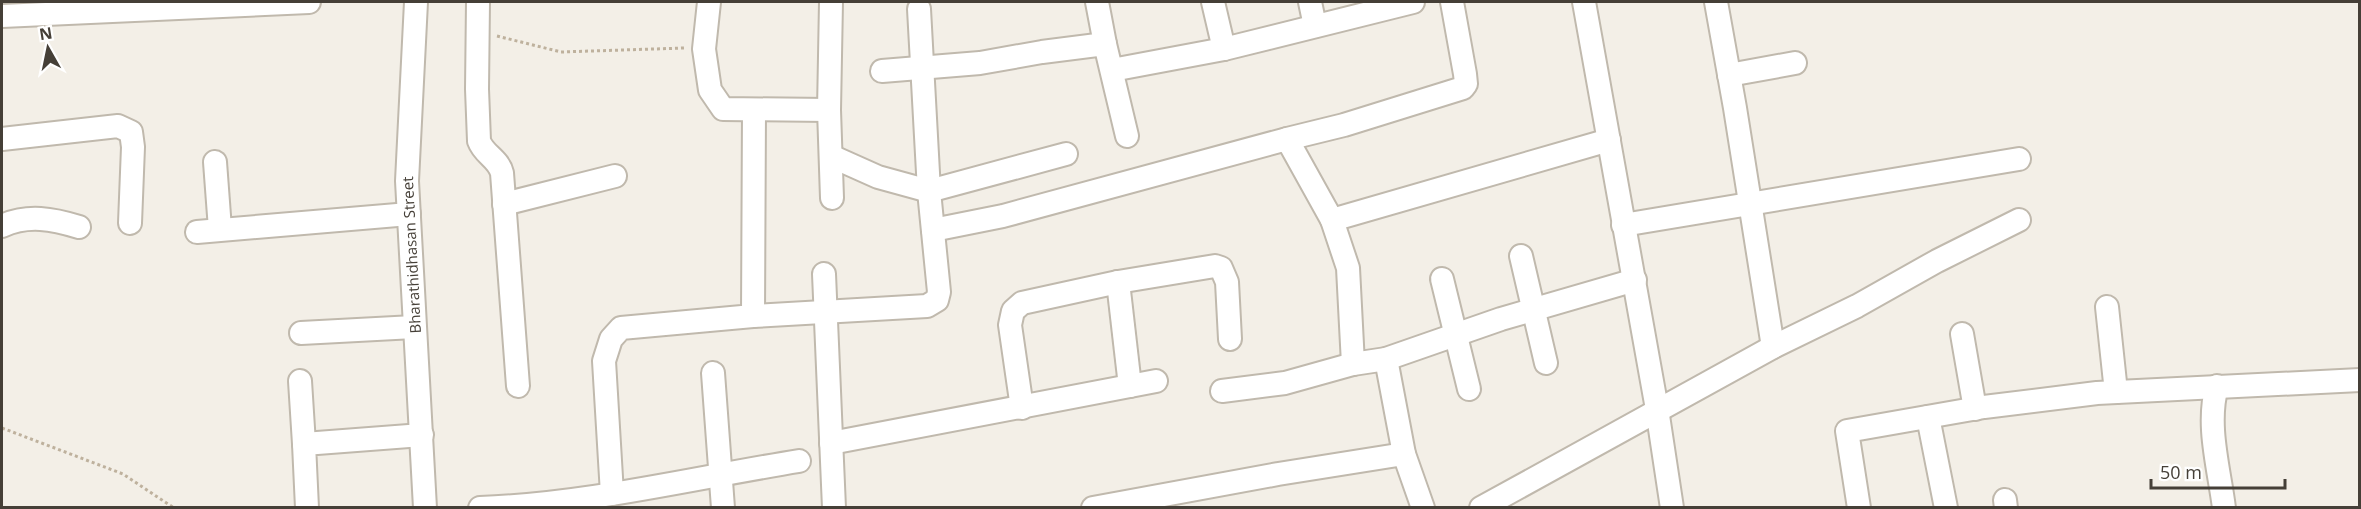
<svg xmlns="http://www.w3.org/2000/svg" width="2361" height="509" viewBox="0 0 2361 509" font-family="'Open Sans',sans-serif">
<rect width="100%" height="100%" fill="#f3efe7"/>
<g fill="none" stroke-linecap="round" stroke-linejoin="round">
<g stroke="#c0b9ad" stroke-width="26">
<g id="minor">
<path d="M416 2 407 181 425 508"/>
<path d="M478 2 477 89 479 141C484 155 498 158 502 173L518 386"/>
<path d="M709 2 704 49 710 90 723 109 829 110"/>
<path d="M831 2 829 110 832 198"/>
<path d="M1097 2 1105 44 1127 136"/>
<path d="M1213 2 1224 49"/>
<path d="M1310 2 1315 26"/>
<path d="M1584 2 1657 409 1672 508"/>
<path d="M1716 2 1735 108 1773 347"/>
<path d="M2 16 309 2"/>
<path d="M1112 70 1224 49 1413 2"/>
<path d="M882 71 980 63 1042 52 1105 44"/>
<path d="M1729 75 1795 63"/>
<path d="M2 139 118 126 131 132 133 147 130 223"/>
<path d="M1287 139 1344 125 1463 88 1466 84 1465 74 1452 2"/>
<path d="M831 156 878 177 929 191 1066 154"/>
<path d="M215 162 220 229"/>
<path d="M504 204 615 176"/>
<path d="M1332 220 1348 268 1353 364"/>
<path d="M1623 225 2019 159"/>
<path d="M2 226C28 214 53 219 79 227"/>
<path d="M933 230 1003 216 1287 139 1332 220 1609 140"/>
<path d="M197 232 409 214"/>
<path d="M1521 256 1546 363"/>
<path d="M824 274 834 508"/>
<path d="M1442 279 1469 389"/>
<path d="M1118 282 1130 386"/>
<path d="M2107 307 2116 392"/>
<path d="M753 316 927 306 937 300 939 292 929 191 919 9"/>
<path d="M301 333 414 327"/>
<path d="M1962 334 1975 409"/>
<path d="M1386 359 1404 454 1423 508"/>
<path d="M713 373 723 508"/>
<path d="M300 381 304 444"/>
<path d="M2217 386C2206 425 2219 468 2224 508"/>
<path d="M1222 391 1285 383 1353 364 1386 359 1501 319 1635 280"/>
<path d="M1022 408 1010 325 1013 311 1022 303 1118 282 1215 266 1221 268 1227 282 1230 339"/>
<path d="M1928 417 1946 508"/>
<path d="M831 443 1156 381"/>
<path d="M612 494 604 361 611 339 621 328 753 316 754 111"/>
<path d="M2005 500 2006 508"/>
<path d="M307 508 304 444 422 435"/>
<path d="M480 508C588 504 693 478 799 461"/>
<path d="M1093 508 1278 474 1404 454"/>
<path d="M1481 508 1773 347 1857 306 1937 261 2019 220"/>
<path d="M1859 508 1847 431 1984 407 2097 393 2360 380"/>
</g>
</g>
<g stroke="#beb19d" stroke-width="3" stroke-dasharray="3 3" stroke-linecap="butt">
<path d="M497 36 561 52 684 48"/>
<path d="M2 428 123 474 174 508"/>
</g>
<use href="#minor" stroke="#fff" stroke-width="22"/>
</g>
<g text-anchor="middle" stroke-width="4.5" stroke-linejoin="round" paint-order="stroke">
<g font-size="15" fill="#453f37" stroke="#fff">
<text transform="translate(412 255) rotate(-93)" y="5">Bharathidhasan Street</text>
</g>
</g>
<rect width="2361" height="509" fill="none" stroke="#453f37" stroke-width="6"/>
<g transform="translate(48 48) rotate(351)" stroke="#ffffff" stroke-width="4.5" paint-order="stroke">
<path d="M0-4.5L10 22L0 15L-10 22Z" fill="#453f37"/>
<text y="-9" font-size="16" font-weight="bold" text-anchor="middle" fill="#453f37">N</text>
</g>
<path d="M2151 479v9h134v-9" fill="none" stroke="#453f37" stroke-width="3"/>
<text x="2160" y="479" font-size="18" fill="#453f37" stroke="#ffffff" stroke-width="4.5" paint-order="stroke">50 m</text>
</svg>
